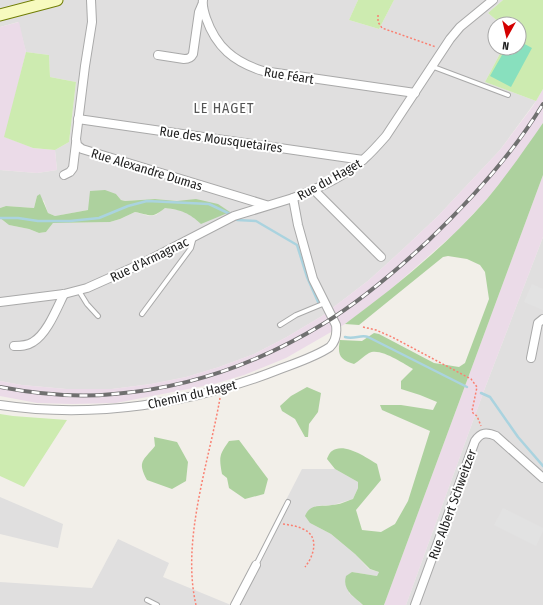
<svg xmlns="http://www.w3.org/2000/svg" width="543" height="605" viewBox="0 0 543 605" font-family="'Fira Sans Condensed',sans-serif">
<rect width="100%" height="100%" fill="#f2efe9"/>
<g fill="#e0dfdf">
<path d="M0 0H358L349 20 379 29 394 0H503L488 13 501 24H495V48H503L485 82 536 101 500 150 438 216 402 250 369 280 322 316 285 338 254 354 219 367 186 377 151 384 112 389H66L22 385 0 381V218L9 225 29 229 39 233 46 232 53 223 110 222 120 219 135 212 149 216 156 215 165 208 183 211 191 215 201 224 177 201 155 199 125 201 121 200 116 194 88 210 55 216 48 213 44 201 37 196 34 208 6 206 0 208V170L37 173 57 170 55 150 69 142 76 82 50 77 49 55 26 52 18 22 0 27Z"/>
<path d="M543 237V605H406L485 388Z"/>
<path d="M302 469H335L358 482V488L353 499 333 505 315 506 310 523 331 534 355 554 369 569 379 572 377 576 352 572 349 593 363 605H232Z"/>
<path d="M0 497 63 524 58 548 0 534Z"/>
<path d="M118 539 169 563 163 577 231 605H0V582L92 588Z"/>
</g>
<g fill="#ebdbe8">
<path d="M19 22 26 52 5 137 33 148 55 150 57 170 37 173 0 170V27Z"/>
<path d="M543 89V123L517 162 487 199 456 232 383 296 345 324 286 358 244 375 214 384 116 403 72 404 37 403 0 396V381L22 385 66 389H112L151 384 186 377 219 367 254 354 285 338 322 316 369 280 402 250 438 216 500 150 533 106Z"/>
<path d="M543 175V237L485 388 406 605H384Z"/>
</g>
<g fill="#cdebb0">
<path d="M358 0H394L379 29 349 20Z"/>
<path d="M503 0H543V89L536 101 485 82 503 48H519V24H501L488 13Z"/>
<path d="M26 52 49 55 50 77 76 82 69 142 55 150 33 148 4 137Z"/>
<path d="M0 414 13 416 67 420 24 487 0 476Z"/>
</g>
<g fill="#add19e">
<path d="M543 123V175L384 605H363C353 596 342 590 346 576L352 572 377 576 379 572 370 569 355 554 331 534 310 523 305 516C310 503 321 507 332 505 339 505 347 501 353 499L358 488V482L335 469 327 459C328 456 330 452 332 451 344 442 367 458 377 464L381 480 356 510 362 530 381 532 395 524 408 501 430 431 382 410 380 405H401L433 410 437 402 420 395 401 389V381L413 369C404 364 380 347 369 353 364 356 359 361 354 364 340 360 337 355 340 340L362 341 374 333 379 334 434 363 459 367 465 363 489 299 485 272 480 265 467 259 448 256 443 257 359 325 345 324C396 286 445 247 487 199 507 175 525 149 543 123Z"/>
<path d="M105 190 116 194 121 200 125 201 155 199 177 201 196 199 218 204 230 212 201 224C189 213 182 210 165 208 151 219 151 215 135 212L120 219 110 222 53 223 46 232 39 233 29 229 9 225 0 218V208L6 206 34 208 37 196 40 194 48 213 55 216 88 210 90 191Z"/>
<path d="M307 387 321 393 318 412 309 424 308 437H305L295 419 282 411 280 406 291 396Z"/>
<path d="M154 437 177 442 188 462 186 481 172 489 147 480C137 461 143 461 155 446Z"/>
<path d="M239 440 268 479 264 494 245 499 229 488 227 478 222 474C219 457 219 455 229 441Z"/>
</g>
<path fill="#88e0be" d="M519 41 532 48 511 87 490 76 506 48H519Z"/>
<g fill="#e2e2e2">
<path d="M532 284 543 289V310L524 302Z"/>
<path d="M503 508 543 528V531L536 546 494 525Z"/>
</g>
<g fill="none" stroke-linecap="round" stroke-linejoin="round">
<g stroke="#aad3df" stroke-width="2.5">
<path d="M0 218H18L38 221H70L99 218 128 206 147 201 209 204 230 214"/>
<path d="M237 220 256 221 297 245 307 277 319 304"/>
<path d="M345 337C354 340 361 334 368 337L467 387"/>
<path d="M481 393 490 397 518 437 543 466"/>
</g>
<g stroke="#a9a9a9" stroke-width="6">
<g id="lane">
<path d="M431 66 508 95"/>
<path d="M79 291 87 304 98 316"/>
<path d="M142 314 191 248 194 237"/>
<path d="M280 325 296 315 325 303"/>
<path d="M256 565 288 502"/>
<path d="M147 600 157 605"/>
</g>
</g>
<g stroke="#a9a9a9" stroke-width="10">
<g id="street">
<path d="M91 0 92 22 85 66 76 139 77 145 82 149 266 205"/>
<path d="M203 0C202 6 204 12 206 18 216 47 234 62 263 71L415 93"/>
<path d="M158 55 184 59C189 59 191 58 193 54L199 12 202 5"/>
<path d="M78 119 363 160"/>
<path d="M64 175 70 172 73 168 76 143"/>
<path d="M314 190 381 257"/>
<path d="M0 302 64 294 87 288 143 263 234 216 293 198"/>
<path d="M14 346C21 346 27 346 33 342 47 334 57 308 64 294"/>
<path d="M531 358 538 323 543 319"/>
<path d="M0 405C94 419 192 404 280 369 296 363 315 357 330 347 336 341 337 333 336 325L313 279 298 225 293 198C317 189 345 176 364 159 372 152 379 144 386 136L450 39 460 27 493 0"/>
<path d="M235 605 256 565"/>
<path d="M415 605 475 441C481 432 487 432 496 436L543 478"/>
</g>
</g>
<g stroke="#707d05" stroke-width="13">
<path id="secondary" d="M0 15 57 0"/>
</g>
<g stroke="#fa8072" stroke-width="1.5" stroke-dasharray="2 2" stroke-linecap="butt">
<path d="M378 15V22L382 28 436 47"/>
<path d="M363 327 376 330 392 337 471 379 477 387 472 411 473 413 477 416 481 426"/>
<path d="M283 524C290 525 297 526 303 529 320 536 314 556 305 567"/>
<path d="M196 605C181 540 209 462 220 398"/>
</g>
<use href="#lane" stroke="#fff" stroke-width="4"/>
<use href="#street" stroke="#fff" stroke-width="8"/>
<use href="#secondary" stroke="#f7fabf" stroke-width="11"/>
<g stroke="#707070" stroke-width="4">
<path id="rail" d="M0 387C37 394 76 398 114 394 188 388 259 363 323 324 359 302 397 270 428 241 471 200 512 155 543 104"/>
</g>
<use href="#rail" stroke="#fff" stroke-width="2.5" stroke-dasharray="8" stroke-linecap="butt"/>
</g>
<g text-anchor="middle" stroke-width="4" stroke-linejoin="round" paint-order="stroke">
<g font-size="13" fill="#222" stroke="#fff">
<text transform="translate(289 75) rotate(9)" y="5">Rue Féart</text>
<text transform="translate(221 139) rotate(8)" y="5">Rue des Mousquetaires</text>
<text transform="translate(147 169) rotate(17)" y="5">Rue Alexandre Dumas</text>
<text transform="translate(329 179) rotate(-29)" y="5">Rue du Haget</text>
<text transform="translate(149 259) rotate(-26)" y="5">Rue d'Armagnac</text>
<text transform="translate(192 394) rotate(-13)" y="5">Chemin du Haget</text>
<text transform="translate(452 504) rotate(-70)" y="5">Rue Albert Schweitzer</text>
</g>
<g font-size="14" letter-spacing="1" fill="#555" stroke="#fff">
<text x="224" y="113">LE HAGET</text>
</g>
</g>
<g transform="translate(507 36) rotate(188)"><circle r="19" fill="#ffffff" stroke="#a7a7a7"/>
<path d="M0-3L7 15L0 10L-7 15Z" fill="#d40000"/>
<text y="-6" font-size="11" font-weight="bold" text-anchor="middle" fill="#222222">N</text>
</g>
</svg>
